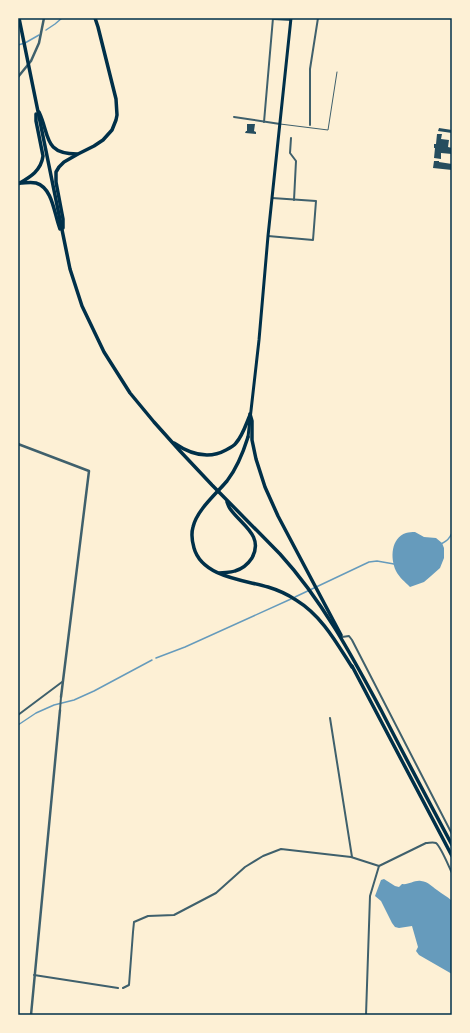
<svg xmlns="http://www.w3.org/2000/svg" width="470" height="1033" viewBox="0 0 470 1033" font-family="Lato,sans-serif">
<rect width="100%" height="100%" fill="#fdf0d5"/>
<g fill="#669bbc">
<path d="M415 532 424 537 436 538 442 543 444 548V558L440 568 431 576 424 582 410 587C405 582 399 577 396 571 390 558 391 538 406 533 409 532 412 532 415 532Z"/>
<path d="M384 879 395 886 399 887 402 884C409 885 414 880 421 881 429 882 431 886 437 890 442 894 447 896 452 901V974L419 955 416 951 418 947 412 926 399 928 395 927 392 923 381 901 375 896 381 880Z"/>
</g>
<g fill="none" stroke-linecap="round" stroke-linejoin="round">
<g stroke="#669bbc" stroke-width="1.5">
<path d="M46 30 55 24 62 18"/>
<path d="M18 45 25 43 39 35"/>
<path d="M441 544C448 540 449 539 452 533"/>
<path d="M295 597 369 562 377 561 394 564"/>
<path d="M156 658 185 647 291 599"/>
<path d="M18 725 36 713 54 705 74 700 94 691 152 660"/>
</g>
</g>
<g fill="#264d5e">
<path d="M247 124H255L254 131 256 132V134L245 133 246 131H247Z"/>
<path d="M439 128 452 130V133L438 131Z"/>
<path d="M437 134H442L441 139 449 140 448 147 452 148V154L441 153V159L434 158 435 148H434V144H436Z"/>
<path d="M434 161H439V162L452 164V170L433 168Z"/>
</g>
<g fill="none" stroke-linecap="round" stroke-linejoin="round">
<path stroke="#3f606c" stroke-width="1" d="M280 124 328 130 337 72"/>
<g stroke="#3f606c" stroke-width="2">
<path d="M273 19 290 20"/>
<path d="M234 117 280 124"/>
<path d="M264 122 273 18"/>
<path d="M310 125V69L318 18"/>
<path d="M291 138 290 153 296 161 294 200"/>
<path d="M268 236 313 240 316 201 272 198"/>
<path d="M342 637 349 636 352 640 452 834"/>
<path d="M60 710 61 697"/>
<path d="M18 715 62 682"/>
<path d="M330 718 352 857"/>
<path d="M34 975 118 988"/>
<path d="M123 988 129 985 133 932 134 922 148 916 174 915 216 893 245 867 263 856 281 849 351 857 379 866 426 843C429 843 433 842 436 843 441 847 449 867 452 873"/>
<path d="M366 1015 370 896 379 866"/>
</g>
<g stroke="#3f606c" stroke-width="2.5">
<path d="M18 77 31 61 39 43 44 18"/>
<path d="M18 444 89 471 61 697"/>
<path d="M31 1015 60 710"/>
</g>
<path stroke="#003049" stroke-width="3" d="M248 437 259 340 268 236 291 18"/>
<g stroke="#003049" stroke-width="3.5">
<path d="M19 18 70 269 82 306 104 352 130 393 154 422 180 451 212 485 280 554C322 600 352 656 381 710 404 755 428 800 452 845"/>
<path d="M39 112C50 135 43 154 77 154"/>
<path d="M20 183C25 183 31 182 36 183 53 188 54 214 60 229"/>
<path d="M18 184C30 177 41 171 43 156L36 121V114"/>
<path d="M63 228V219L56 182V172L59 167 64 162 78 154 94 146 103 140 112 130 116 120 117 115 116 99 98 27 95 18"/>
<path d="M250 414 252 421V440L256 459 265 487 278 516 341 635"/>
<path d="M248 437C243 453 237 468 227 481 216 494 197 510 193 527 191 534 192 541 194 548 202 577 244 580 268 587 278 590 287 594 296 600 322 616 336 642 352 667"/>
<path d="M174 443C190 454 208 460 226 450 230 448 234 446 236 443 243 435 246 424 250 415"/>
<path d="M220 573C225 572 230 573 235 571 242 569 248 564 252 558 264 536 242 525 231 510 229 508 228 505 227 502"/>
<path d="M352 666 452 856"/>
</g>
</g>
<rect width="470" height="1033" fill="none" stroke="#fdf0d5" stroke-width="38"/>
<rect x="19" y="19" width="432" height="995" fill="none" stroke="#003049" stroke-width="1.5"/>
</svg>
